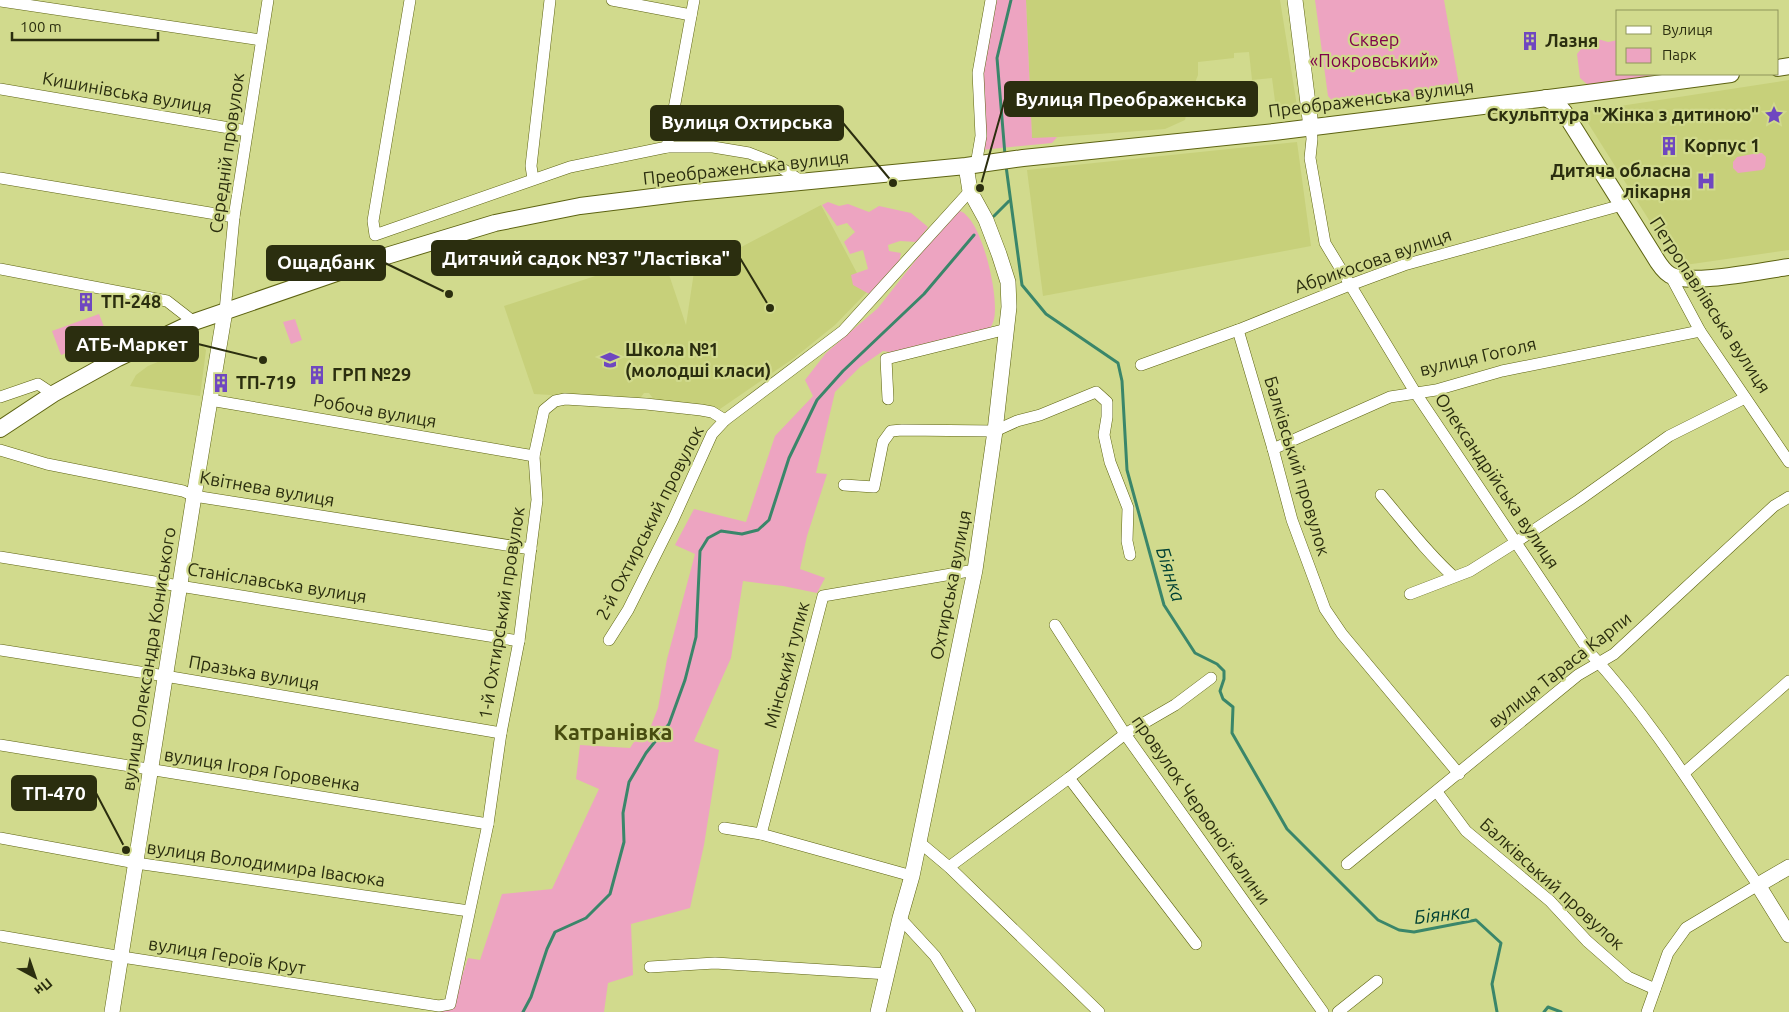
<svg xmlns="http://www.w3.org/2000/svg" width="1789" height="1012" viewBox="0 0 1789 1012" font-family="Ubuntu,sans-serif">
<rect width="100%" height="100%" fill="#d1da8d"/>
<g fill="#c7d07a">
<path d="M1026 0H1280L1297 106 1276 109 1272 78 1252 80 1249 52 1234 53V58L1198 62V75L1191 93 1185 120 1165 129 1032 139Z"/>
<path d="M1789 80V250L1678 266 1581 112Z"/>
<path d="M1297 142 1311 246 1043 296 1027 170Z"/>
<path d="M821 205 867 292 835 325 794 358 720 409 655 401 649 393H644L641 397 635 400 534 394 504 306 662 254 686 325 694 272Z"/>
<path d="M201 344 206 350 200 396 130 386 136 375 148 366Z"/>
</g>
<g fill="#eda4c1">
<path d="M994 0H1026L1032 138 1057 137 1052 143 981 150 982 74Z"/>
<path d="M1315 0H1444L1460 90 1338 107 1328 96Z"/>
<path d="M1591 37 1608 42 1618 40V74H1683L1589 86 1580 78 1577 54Z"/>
<path d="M1758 153H1762L1766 157 1765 167 1762 170 1738 173 1733 168V162L1737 157Z"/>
<path d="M828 202 839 206 848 204 869 212 879 206 911 213 928 227 917 242 900 241 888 245 889 251 901 253 899 263 871 295 853 285 851 275 868 269 863 250 850 254 844 242 855 232 847 223 837 226 822 205Z"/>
<path d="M956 209C959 211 964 212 966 215 984 231 999 297 994 319 993 323 991 327 989 330L896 353 883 351 860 367 835 392 816 473 827 474 807 536 800 569 825 578 817 593 783 586 743 581 731 658 694 741 719 750 704 845 690 908 631 924 633 975 608 983 604 1012H441L452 1006 468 958 480 960 502 894 552 889 599 789 576 779 580 745 630 748 639 734 649 731 658 708 667 659 695 554 675 545 694 509 746 522 775 436 813 396 805 380 826 353 878 308Z"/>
<path d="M99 314 108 337 61 355 52 331Z"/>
<path d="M295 319 302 340 291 344 283 322Z"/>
</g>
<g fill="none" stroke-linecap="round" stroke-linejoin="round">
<g stroke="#3a866a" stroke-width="3">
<path d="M1005 155 997 58 1011 0"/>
<path d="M1006 166 1022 285 1046 314 1118 363 1122 381 1127 470 1164 605 1195 653 1217 664 1224 671V679L1220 691 1223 699 1233 707 1232 733 1287 829 1378 920 1399 930 1414 932 1476 920 1501 943 1492 984 1497 1012"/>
<path d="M994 216 1009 201"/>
<path d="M523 1012 531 997 547 949 555 932 586 918 610 894 624 842 623 813 629 782 646 753 669 724 685 680 696 637 700 551 708 538 721 531 742 534 758 530 769 520 789 458 817 400 843 371 924 294 974 235"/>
<path d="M1544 1012 1548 1007 1561 1012"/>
</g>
<g stroke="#5d6311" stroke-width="12">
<g id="minor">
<path d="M410 0 373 221 375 235 570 167 667 147H713L749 153 772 162 803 182"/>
<path d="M612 0 691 15"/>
<path d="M0 1 261 40"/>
<path d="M0 89 247 131"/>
<path d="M1311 127 1312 139 1310 158 1325 243 1415 392 1590 653C1655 723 1704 806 1758 885L1686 928 1668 953 1647 1012"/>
<path d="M667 147 694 0"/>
<path d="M976 165 981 136 978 73 991 0"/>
<path d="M0 178 234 217"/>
<path d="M533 179 531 166 550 0"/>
<path d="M0 269 167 301 194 322"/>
<path d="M1670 275 1700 331 1789 462"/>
<path d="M225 311 234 217 268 0"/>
<path d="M1238 330 1273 449 1292 520 1325 609 1342 634 1459 774"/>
<path d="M1141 365 1238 330 1350 285 1404 265 1622 205"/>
<path d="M0 397 38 384 53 394"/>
<path d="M888 399 886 359 1007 329"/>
<path d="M210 400 534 456"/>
<path d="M1273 449 1390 397 1436 390 1502 371 1700 331"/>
<path d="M0 450 47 464 183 491 194 496 531 549"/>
<path d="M844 485 874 487 883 442 891 431 902 430 995 431 1017 421 1040 415 1096 392 1107 402V417L1104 435 1110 462 1128 508 1127 541 1130 555"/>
<path d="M1381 495C1404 522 1426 552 1453 576"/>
<path d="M0 557 519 641"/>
<path d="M1410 594 1470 571 1516 542 1579 500 1669 436 1745 398"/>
<path d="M1055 625 1125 734 1323 1012"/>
<path d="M609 640 628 610 673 520 712 434 725 420 843 331 970 191"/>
<path d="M0 650 165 676 501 733"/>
<path d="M0 745 488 824"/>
<path d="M1684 773 1789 681"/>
<path d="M1069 778 1196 944"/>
<path d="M1437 792 1466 831 1550 901 1587 941 1628 977 1655 989"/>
<path d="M724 828 761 834 912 876"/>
<path d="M761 834 823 596 975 570"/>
<path d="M0 838 136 863 469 911"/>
<path d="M918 841 949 867 1099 1012"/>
<path d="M1347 864 1578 675 1614 654 1774 506 1789 497"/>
<path d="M949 867 1069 778 1125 734 1175 705 1211 678"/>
<path d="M900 918 935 956 970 1012"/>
<path d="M0 936 122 957 439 1006 450 1004 488 824 501 733 519 641 537 500 534 456 544 410 555 401 565 399 646 404 701 410 712 412 725 420"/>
<path d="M650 967 715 963 888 974"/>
<path d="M1338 1012 1377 981"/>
</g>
</g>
<g stroke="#5d6311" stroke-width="16">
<g id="tertiary">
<path d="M1295 0 1311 127"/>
<path d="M1789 867 1758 885 1789 935"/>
<path d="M112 1012 194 496 225 311"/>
<path d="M878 1012 900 918 912 876 975 570 995 431 1009 307 1008 282 999 254 986 220 970 191 966 166"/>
</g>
</g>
<g stroke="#5d6311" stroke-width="18">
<g id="secondary">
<path d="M1778 68 1789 66"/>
<path d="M1546 98 1558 105 1564 112 1653 254C1657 261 1663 271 1670 275 1690 286 1764 270 1789 267"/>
<path d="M0 429 53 394 118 358 194 322 383 257 495 223 580 206 685 193 966 166 1023 158 1274 132 1580 94 1731 74"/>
</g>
</g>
<use href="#minor" stroke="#fff" stroke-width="11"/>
<use href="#tertiary" stroke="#fff" stroke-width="15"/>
<use href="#secondary" stroke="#fff" stroke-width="16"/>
</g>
<defs>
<g id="building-bare" transform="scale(1.5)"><path d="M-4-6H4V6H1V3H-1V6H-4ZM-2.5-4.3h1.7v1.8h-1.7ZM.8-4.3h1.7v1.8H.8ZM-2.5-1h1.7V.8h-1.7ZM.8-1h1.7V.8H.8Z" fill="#6f47c0" stroke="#d1da8d" stroke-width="2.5" paint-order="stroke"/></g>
<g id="sight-bare" transform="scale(1.5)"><path d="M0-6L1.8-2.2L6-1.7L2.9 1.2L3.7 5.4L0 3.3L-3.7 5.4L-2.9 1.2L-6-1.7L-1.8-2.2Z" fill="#6f47c0" stroke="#d1da8d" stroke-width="2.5" paint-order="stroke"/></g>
<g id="hospital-bare" transform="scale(1.5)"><path d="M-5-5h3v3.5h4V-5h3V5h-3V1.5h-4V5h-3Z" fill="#6f47c0" stroke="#d1da8d" stroke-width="2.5" paint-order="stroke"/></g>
<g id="school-bare" transform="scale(1.5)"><path d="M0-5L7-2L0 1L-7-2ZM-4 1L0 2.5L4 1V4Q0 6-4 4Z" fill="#6f47c0" stroke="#d1da8d" stroke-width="2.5" paint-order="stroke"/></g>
</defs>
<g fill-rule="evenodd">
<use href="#building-bare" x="1530" y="41"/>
<use href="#sight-bare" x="1774" y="115"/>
<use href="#building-bare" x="1669" y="146"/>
<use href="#hospital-bare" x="1706" y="181"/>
<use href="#building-bare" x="86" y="302"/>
<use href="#school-bare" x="610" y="360"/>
<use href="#building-bare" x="317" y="375"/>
<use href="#building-bare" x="221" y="383"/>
</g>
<g text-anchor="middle" stroke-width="4.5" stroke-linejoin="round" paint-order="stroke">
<g font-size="18" fill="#7f004b" stroke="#d1da8d">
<text x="1374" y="46">Сквер<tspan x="1374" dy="21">«Покровський»</tspan></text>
</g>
<g font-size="18" font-weight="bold" fill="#2b2e0f" stroke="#d1da8d" text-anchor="start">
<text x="1545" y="47">Лазня</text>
<text x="1759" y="121" text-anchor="end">Скульптура "Жінка з дитиною"</text>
<text x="1684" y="152">Корпус 1</text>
<text x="1691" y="177" text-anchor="end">Дитяча обласна<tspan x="1691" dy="21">лікарня</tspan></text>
<text x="101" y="308">ТП-248</text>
<text x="625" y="356">Школа №1<tspan x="625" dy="21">(молодші класи)</tspan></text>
<text x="332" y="381">ГРП №29</text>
<text x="236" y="389">ТП-719</text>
</g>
<g font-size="18" fill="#2b2e0f" stroke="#d1da8d">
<text transform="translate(127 93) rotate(10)" y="6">Кишинівська вулиця</text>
<text transform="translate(1371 99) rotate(-7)" y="6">Преображенська вулиця</text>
<text transform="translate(227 153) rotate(-82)" y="6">Середній провулок</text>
<text transform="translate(746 168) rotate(-6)" y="6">Преображенська вулиця</text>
<text transform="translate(1373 261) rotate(-19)" y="6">Абрикосова вулиця</text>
<text transform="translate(1710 305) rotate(57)" y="6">Петропавлівська вулиця</text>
<text transform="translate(1478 357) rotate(-13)" y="6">вулиця Гоголя</text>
<text transform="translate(375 411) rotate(10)" y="6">Робоча вулиця</text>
<text transform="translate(1297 466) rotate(73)" y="6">Балківський провулок</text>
<text transform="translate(1497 481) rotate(56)" y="6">Олександрійська вулиця</text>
<text transform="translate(267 489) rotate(10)" y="6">Квітнева вулиця</text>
<text transform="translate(650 523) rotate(-63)" y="6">2-й Охтирський провулок</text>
<text transform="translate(277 583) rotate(9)" y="6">Станіславська вулиця</text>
<text transform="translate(951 585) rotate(-79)" y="6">Охтирська вулиця</text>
<text transform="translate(502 613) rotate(-81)" y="6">1-й Охтирський провулок</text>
<text transform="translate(149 659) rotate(-81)" y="6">вулиця Олександра Кониського</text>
<text transform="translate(787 665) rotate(-75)" y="6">Мінський тупик</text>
<text transform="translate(1560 670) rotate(-38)" y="6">вулиця Тараса Карпи</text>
<text transform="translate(254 673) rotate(10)" y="6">Празька вулиця</text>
<text transform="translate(262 770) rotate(9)" y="6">вулиця Ігоря Горовенка</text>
<text transform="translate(1201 810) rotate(55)" y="6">провулок Червоної калини</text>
<text transform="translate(266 864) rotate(8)" y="6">вулиця Володимира Івасюка</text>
<text transform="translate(1552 884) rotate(42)" y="6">Балківський провулок</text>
<text transform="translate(227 956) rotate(9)" y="6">вулиця Героїв Крут</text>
</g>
<g font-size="19" font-style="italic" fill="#004033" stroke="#d1da8d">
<text transform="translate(1171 574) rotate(72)" y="7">Біянка</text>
<text transform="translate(1442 914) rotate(-6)" y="7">Біянка</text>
</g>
<g font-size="22" font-weight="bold" fill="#484c10" stroke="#d1da8d">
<text x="613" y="740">Катранівка</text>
</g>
</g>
<path fill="none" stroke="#2b2e0f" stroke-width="2" d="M980 188L1005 99M893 183L843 123M770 308L740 258M449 294L385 263M263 360L198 344M126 850L96 793"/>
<g fill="#2b2e0f" stroke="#d1da8d" stroke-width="2">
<circle cx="980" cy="188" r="5"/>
<circle cx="893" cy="183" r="5"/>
<circle cx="770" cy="308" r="5"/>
<circle cx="449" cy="294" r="5"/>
<circle cx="263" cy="360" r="5"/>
<circle cx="126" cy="850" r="5"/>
</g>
<g fill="#2b2e0f" stroke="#2b2e0f" stroke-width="2">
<rect x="1005" y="82" width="252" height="34" rx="5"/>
<rect x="651" y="106" width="192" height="34" rx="5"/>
<rect x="432" y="241" width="308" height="34" rx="5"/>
<rect x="267" y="246" width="118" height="34" rx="5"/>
<rect x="66" y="327" width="132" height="34" rx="5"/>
<rect x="12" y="776" width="84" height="34" rx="5"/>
</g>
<g font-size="19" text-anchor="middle" font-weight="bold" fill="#fff">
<text x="1131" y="106">Вулиця Преображенська</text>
<text x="747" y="129">Вулиця Охтирська</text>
<text x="586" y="265">Дитячий садок №37 "Ластівка"</text>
<text x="326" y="269">Ощадбанк</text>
<text x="132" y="351">АТБ-Маркет</text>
<text x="54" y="800">ТП-470</text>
</g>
<rect x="1616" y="10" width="162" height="65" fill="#d1da8d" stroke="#8f955b"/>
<rect x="1626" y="26" width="25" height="8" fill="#ffffff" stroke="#8f955b"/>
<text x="1662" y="35" font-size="15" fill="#2b2e0f">Вулиця</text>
<rect x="1626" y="48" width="25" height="15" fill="#eda4c1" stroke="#8f955b"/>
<text x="1662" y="60" font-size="15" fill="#2b2e0f">Парк</text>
<g transform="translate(35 977) rotate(140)" stroke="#d1da8d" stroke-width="4" paint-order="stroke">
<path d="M0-4L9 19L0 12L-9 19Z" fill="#2b2e0f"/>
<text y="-8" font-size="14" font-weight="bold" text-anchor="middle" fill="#2b2e0f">Пн</text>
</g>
<path d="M12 32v8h146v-8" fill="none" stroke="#2b2e0f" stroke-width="2.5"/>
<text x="20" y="32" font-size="15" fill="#2b2e0f" stroke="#d1da8d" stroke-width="4" paint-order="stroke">100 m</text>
</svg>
